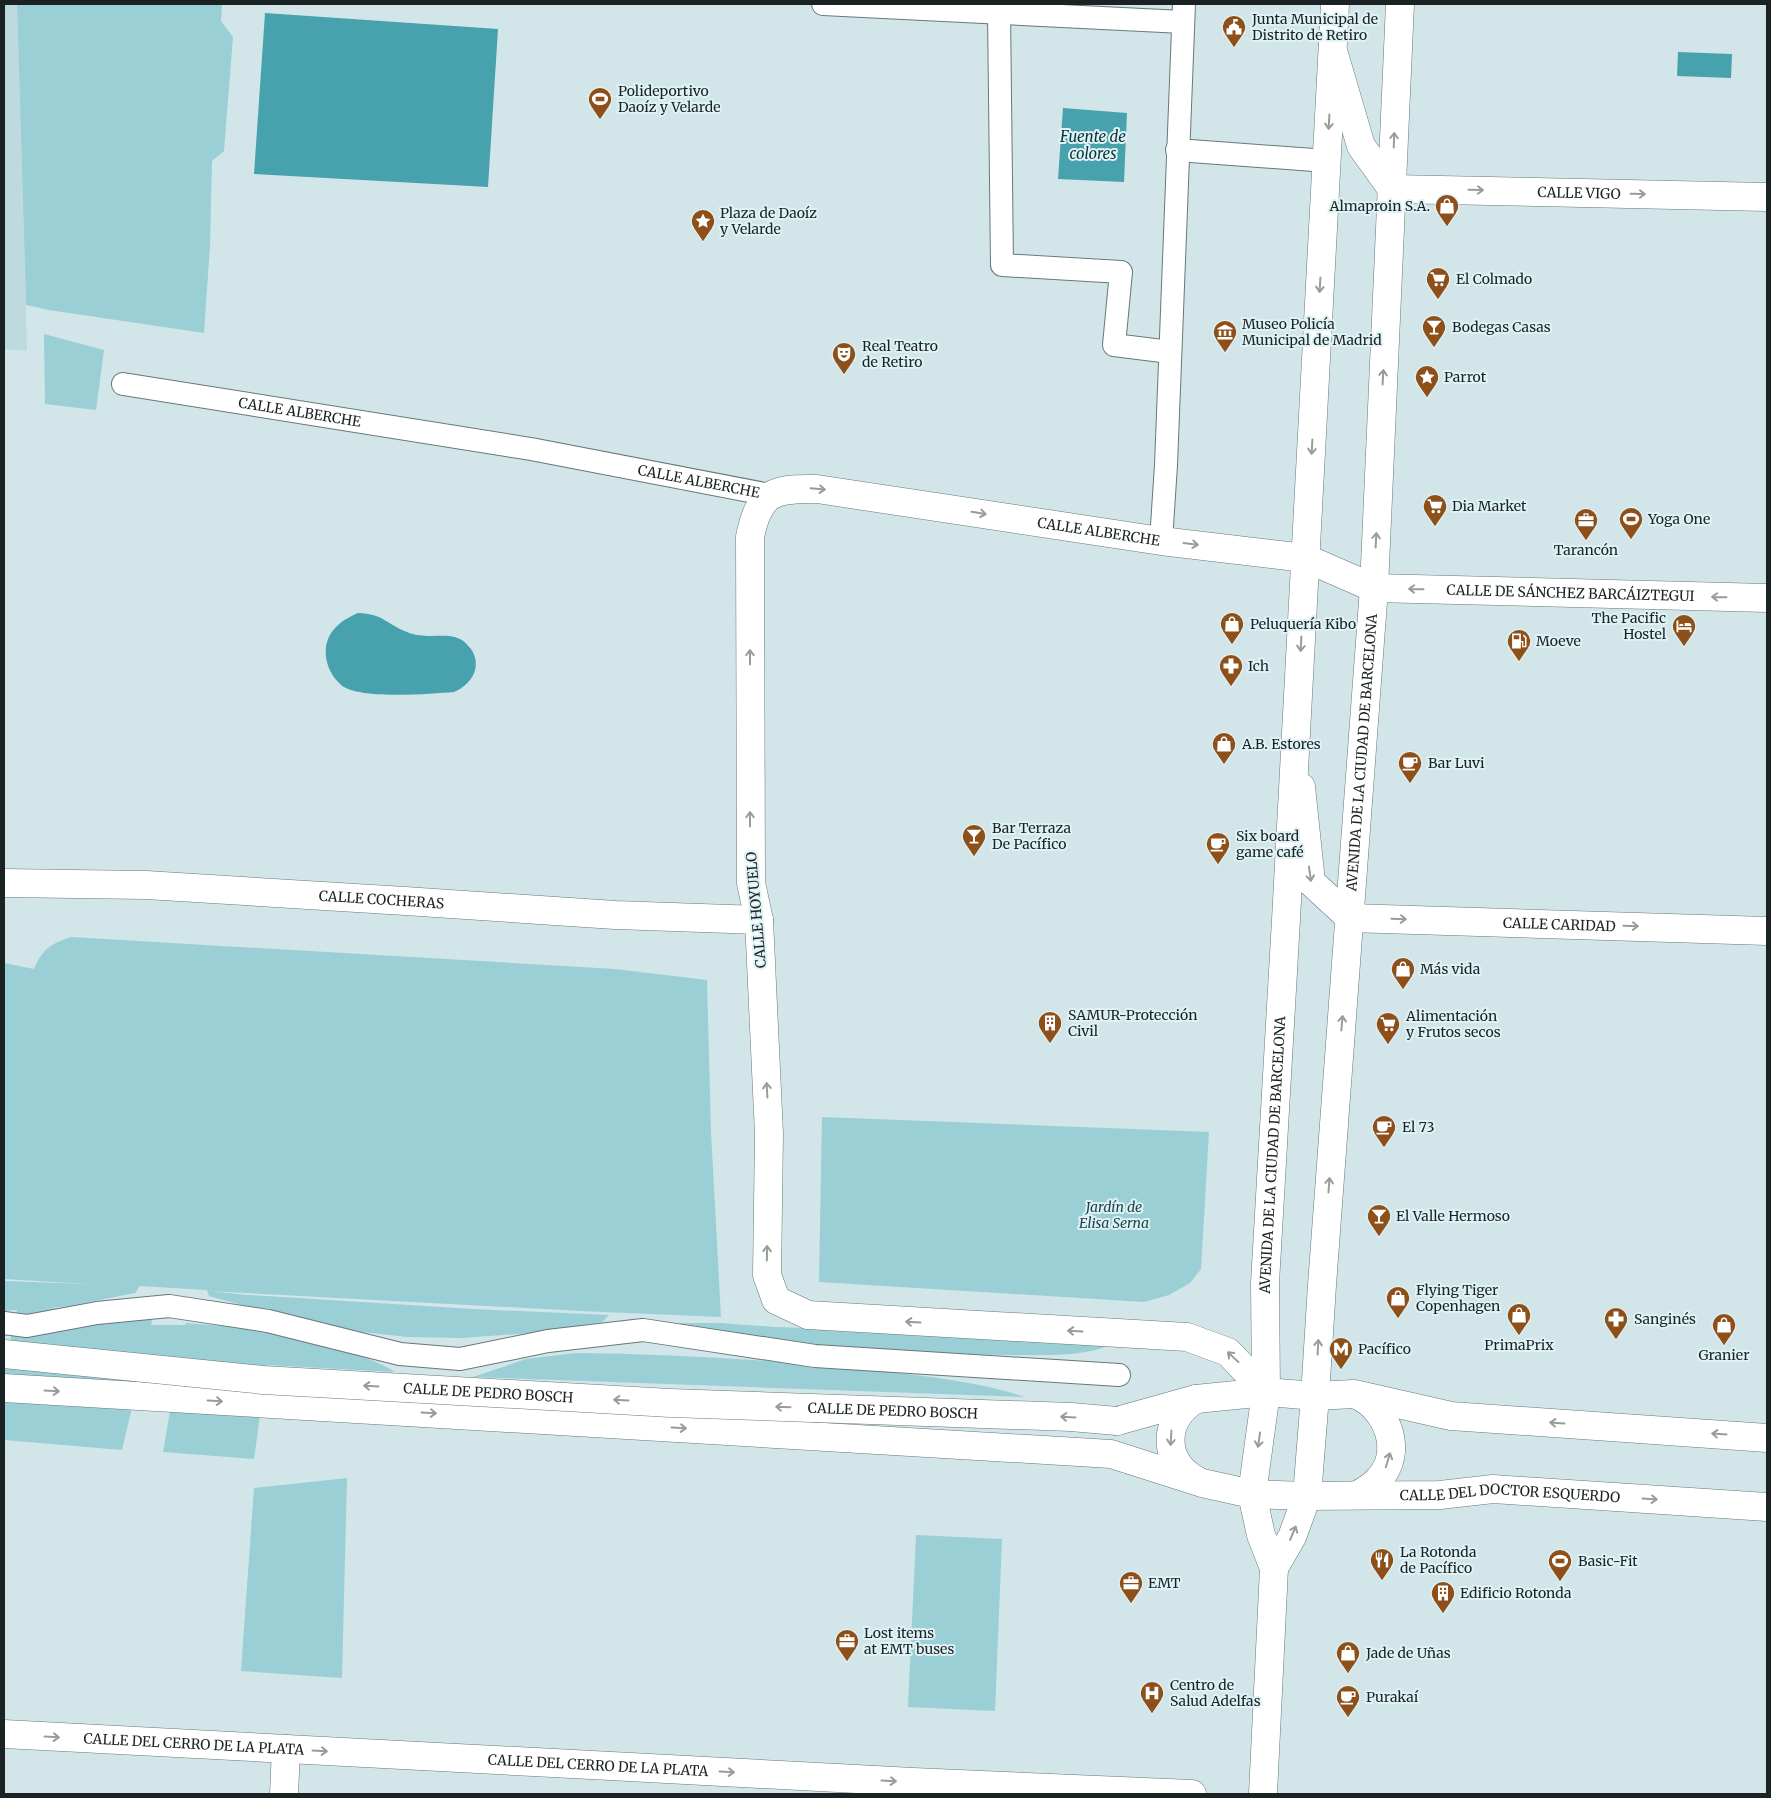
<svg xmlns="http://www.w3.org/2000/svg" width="1771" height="1798" viewBox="0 0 1771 1798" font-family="Merriweather,serif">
<rect width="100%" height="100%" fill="#d2e5e8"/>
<path fill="#bedade" d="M4 4H17L27 351 4 349Z"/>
<g fill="#9acfd6">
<path d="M17 4H222L221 21 233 37 224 151 212 161 210 246 204 333 49 310 26 305Z"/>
<path d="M44 334 104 350 96 410 45 404Z"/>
<path d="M71 937 615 969 707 980 711 1132 721 1317 581 1311 208 1291 248 1295 473 1309 609 1315 602 1322 544 1332 462 1338 407 1337 326 1328 209 1296 207 1290 140 1286 135 1293 69 1306 51 1308 152 1320 151 1325H185L186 1323 271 1330V1334C308 1341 364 1352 395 1372L267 1365 254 1459 163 1452 179 1359 144 1356 122 1450 4 1440V1368L17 1310 4 1311V1281L89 1284 4 1279V963L34 969C43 948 51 944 71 937Z"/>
<path d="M822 1117 1209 1132 1201 1269 1190 1283 1169 1295 1144 1302 819 1282Z"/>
<path d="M680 1323H720L775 1327 1102 1339 1109 1345C1085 1357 1040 1355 1012 1355 935 1355 858 1352 781 1342 748 1338 714 1331 680 1326Z"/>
<path d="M575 1353C669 1354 763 1359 856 1369 910 1374 974 1380 1025 1397L473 1377 526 1359Z"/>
<path d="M347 1478 342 1678 241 1671 254 1488Z"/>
<path d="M916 1535 1002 1539 995 1711 908 1707Z"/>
</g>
<g fill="#48a2ae">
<path d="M265 13 498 29 488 187 254 174Z"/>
<path d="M1678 52 1732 54 1731 78 1677 76Z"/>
<path d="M1063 108 1127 113 1124 182 1058 179Z"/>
<path d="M358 613C384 614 386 624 407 632 425 640 446 632 460 639 465 641 468 646 471 649 483 667 471 685 454 692 430 694 364 699 344 687 332 679 324 662 326 647 329 629 342 620 358 613Z"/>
</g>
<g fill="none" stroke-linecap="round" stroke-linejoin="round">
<g stroke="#67787a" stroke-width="24">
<g id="pedestrian">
<path d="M823 4 1183 22"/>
<path d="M999 12 1002 265 1121 272 1114 345 1170 352"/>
<path d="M1177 150 1327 161"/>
<path id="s1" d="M123 384 531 449 770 495"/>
<path d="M1161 541 1166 465 1184 4"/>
<path d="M4 1323 27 1326 97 1313 169 1306 268 1321 400 1354 460 1359 548 1341 643 1330 815 1356 1119 1375"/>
</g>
</g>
<g stroke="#67787a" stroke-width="29">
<g id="minor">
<path id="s2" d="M1334 54 1361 146 1392 189 1767 197"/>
<path id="s3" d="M1301 787 1311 882 1350 918 1767 931"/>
<path id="s4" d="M4 883 146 885 405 901 615 915 759 920"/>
<path id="s5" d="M1266 1392 1228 1352 1187 1337 808 1315 776 1300 767 1275 769 1134 759 920 751 883 750 537C759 492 774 488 817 489L1161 541 1305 558 1374 588 1767 598"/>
<path id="s6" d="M4 1734 913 1782 1192 1794"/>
<path d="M284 1794 286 1749"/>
</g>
</g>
<g stroke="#67787a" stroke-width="29">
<g id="primary">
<path id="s7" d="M4 1388 1111 1454 1202 1483 1252 1494 1307 1496 1440 1495 1493 1489 1767 1507"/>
<path d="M1196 1399C1162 1420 1162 1461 1196 1480"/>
<path d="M1117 1421 1196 1399 1266 1392 1315 1396 1354 1394 1451 1416 1767 1438"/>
<path d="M1357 1495C1365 1491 1373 1486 1379 1479 1403 1453 1389 1411 1359 1396"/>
<path id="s8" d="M1274 1568 1292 1537 1307 1496 1315 1396 1322 1285 1374 588 1400 4"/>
<path id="s9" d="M1263 1794 1274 1568 1261 1535 1252 1494 1266 1392 1265 1283 1286 920 1335 4"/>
</g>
</g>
<use href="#pedestrian" stroke="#fff" stroke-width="22"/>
<use href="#minor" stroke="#fff" stroke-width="28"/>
<use href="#primary" stroke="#fff" stroke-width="28"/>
<g stroke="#67787a" stroke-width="29" stroke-linecap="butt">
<g id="primary-bridge">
<path id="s10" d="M4 1354 263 1380 670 1403 1071 1417 1117 1421"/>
</g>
</g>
<use href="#primary-bridge" stroke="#fff" stroke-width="28"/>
</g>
<defs><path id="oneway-shaft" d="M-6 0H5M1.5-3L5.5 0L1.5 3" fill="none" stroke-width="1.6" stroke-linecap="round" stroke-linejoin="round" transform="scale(1.25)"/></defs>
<g stroke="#989c9c">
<use href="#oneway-shaft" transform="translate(1329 122) rotate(93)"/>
<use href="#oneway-shaft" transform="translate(1394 140) rotate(-88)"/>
<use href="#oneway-shaft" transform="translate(1476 190) rotate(1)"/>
<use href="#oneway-shaft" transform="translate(1638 194) rotate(1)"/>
<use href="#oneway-shaft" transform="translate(1320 285) rotate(93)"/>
<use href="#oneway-shaft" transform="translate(1383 377) rotate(-87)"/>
<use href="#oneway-shaft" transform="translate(1312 447) rotate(93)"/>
<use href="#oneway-shaft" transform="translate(818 489) rotate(5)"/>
<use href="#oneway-shaft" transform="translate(979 513) rotate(9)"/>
<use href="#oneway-shaft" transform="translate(1376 540) rotate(-87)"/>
<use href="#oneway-shaft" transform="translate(1191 544) rotate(7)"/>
<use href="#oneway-shaft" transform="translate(1416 589) rotate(-179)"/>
<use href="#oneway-shaft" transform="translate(1719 597) rotate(-179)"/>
<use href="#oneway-shaft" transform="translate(1301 644) rotate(93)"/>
<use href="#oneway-shaft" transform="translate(750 657) rotate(-90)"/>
<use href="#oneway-shaft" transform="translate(750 819) rotate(-90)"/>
<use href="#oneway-shaft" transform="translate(1310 874) rotate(82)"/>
<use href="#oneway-shaft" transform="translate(1399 919) rotate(2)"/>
<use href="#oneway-shaft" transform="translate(1631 926) rotate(2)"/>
<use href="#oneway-shaft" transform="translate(1342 1023) rotate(-85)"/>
<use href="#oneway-shaft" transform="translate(767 1090) rotate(-93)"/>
<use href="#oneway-shaft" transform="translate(1329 1185) rotate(-86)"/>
<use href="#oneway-shaft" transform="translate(767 1253) rotate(-89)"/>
<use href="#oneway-shaft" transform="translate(913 1322) rotate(-177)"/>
<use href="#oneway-shaft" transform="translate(1075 1331) rotate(-177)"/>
<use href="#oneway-shaft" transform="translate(1318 1347) rotate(-87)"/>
<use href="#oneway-shaft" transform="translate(1233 1357) rotate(-137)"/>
<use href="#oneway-shaft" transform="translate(371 1386) rotate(-177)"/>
<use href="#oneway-shaft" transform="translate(52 1391) rotate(3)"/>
<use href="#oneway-shaft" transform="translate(621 1400) rotate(-177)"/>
<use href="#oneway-shaft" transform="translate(215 1401) rotate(3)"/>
<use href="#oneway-shaft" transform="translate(783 1407) rotate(-178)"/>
<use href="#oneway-shaft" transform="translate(429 1413) rotate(3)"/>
<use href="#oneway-shaft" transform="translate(1068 1417) rotate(-177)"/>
<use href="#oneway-shaft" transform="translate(1557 1423) rotate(-176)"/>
<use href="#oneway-shaft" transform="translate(679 1428) rotate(3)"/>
<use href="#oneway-shaft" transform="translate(1719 1434) rotate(-176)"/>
<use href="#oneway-shaft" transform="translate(1171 1438) rotate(93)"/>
<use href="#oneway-shaft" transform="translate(1259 1440) rotate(98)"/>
<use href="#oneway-shaft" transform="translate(1388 1460) rotate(-73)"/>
<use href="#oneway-shaft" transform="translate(1650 1499) rotate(4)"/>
<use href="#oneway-shaft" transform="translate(1293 1533) rotate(-67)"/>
<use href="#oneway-shaft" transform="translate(52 1737) rotate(3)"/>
<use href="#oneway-shaft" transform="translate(320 1751) rotate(3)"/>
<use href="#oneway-shaft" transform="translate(727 1772) rotate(3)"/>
<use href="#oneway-shaft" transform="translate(889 1781) rotate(3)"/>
</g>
<defs>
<g id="civic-pin" transform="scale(1.25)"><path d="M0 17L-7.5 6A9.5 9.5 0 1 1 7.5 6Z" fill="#8f4f18" stroke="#dff2f5"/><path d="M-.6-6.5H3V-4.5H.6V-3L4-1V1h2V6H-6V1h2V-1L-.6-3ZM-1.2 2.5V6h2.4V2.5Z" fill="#fff"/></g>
<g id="stadium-pin" transform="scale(1.25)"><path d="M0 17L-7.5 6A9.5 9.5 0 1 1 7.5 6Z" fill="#8f4f18" stroke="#dff2f5"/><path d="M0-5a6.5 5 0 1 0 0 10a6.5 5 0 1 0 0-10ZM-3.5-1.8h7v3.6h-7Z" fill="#fff"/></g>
<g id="shop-pin" transform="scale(1.25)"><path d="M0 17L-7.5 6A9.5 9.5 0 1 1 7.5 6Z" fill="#8f4f18" stroke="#dff2f5"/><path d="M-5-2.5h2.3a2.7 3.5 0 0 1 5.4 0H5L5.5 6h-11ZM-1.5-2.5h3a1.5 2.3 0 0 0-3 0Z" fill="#fff"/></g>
<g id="sight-pin" transform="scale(1.25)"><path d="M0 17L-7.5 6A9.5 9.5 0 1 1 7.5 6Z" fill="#8f4f18" stroke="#dff2f5"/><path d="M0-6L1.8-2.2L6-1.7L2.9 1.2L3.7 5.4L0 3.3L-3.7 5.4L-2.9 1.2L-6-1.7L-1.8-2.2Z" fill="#fff"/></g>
<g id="supermarket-pin" transform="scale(1.25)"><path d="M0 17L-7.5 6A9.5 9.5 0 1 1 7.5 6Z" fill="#8f4f18" stroke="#dff2f5"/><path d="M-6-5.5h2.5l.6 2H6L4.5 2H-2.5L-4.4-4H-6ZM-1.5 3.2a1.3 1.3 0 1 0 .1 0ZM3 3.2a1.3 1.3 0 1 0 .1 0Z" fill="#fff"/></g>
<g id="bar-pin" transform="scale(1.25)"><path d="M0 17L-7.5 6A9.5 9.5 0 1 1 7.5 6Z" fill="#8f4f18" stroke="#dff2f5"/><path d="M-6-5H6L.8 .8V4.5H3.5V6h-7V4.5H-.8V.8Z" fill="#fff"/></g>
<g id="museum-pin" transform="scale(1.25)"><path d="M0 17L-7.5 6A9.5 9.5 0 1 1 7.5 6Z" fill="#8f4f18" stroke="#dff2f5"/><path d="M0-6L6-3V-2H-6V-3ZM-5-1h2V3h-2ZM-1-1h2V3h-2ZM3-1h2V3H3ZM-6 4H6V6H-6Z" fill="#fff"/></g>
<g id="theatre-pin" transform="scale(1.25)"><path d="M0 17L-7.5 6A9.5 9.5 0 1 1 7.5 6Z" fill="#8f4f18" stroke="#dff2f5"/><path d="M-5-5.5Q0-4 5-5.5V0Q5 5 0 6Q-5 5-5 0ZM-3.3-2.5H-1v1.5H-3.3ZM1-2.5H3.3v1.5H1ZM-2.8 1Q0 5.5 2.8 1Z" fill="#fff"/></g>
<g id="office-pin" transform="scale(1.25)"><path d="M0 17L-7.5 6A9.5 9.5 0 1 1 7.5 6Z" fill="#8f4f18" stroke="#dff2f5"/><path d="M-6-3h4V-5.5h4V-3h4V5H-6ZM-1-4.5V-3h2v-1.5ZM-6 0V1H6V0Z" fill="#fff"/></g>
<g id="hotel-pin" transform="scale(1.25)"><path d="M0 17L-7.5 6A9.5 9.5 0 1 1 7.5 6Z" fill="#8f4f18" stroke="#dff2f5"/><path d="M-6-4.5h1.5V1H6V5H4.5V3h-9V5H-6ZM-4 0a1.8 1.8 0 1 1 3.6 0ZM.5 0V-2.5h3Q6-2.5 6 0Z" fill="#fff"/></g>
<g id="fuel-pin" transform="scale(1.25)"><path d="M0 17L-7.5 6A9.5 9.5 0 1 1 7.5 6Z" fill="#8f4f18" stroke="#dff2f5"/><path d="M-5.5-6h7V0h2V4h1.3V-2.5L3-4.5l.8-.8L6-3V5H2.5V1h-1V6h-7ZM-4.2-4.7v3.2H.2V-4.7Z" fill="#fff"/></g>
<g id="pharmacy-pin" transform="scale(1.25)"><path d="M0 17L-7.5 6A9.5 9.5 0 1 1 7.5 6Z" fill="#8f4f18" stroke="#dff2f5"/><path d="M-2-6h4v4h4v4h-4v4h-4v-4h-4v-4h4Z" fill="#fff"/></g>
<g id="cafe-pin" transform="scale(1.25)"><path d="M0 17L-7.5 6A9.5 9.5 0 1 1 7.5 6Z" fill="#8f4f18" stroke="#dff2f5"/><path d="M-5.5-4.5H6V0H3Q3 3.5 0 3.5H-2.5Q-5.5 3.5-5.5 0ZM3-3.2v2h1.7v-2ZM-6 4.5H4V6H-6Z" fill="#fff"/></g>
<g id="building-pin" transform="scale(1.25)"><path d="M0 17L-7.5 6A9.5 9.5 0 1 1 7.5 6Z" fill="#8f4f18" stroke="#dff2f5"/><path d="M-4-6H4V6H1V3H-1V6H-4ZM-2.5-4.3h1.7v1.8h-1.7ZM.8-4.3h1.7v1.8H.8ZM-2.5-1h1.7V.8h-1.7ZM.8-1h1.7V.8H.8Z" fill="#fff"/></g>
<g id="metro-pin" transform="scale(1.25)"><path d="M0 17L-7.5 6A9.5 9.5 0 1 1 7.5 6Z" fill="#8f4f18" stroke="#dff2f5"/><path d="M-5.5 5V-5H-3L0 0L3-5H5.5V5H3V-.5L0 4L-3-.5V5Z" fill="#fff"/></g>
<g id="restaurant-pin" transform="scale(1.25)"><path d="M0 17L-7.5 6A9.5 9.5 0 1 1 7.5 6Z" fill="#8f4f18" stroke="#dff2f5"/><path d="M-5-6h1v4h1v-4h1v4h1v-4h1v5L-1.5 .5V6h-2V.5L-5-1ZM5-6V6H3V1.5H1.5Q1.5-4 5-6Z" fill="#fff"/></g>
<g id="hospital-pin" transform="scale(1.25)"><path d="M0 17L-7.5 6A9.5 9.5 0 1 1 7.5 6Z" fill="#8f4f18" stroke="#dff2f5"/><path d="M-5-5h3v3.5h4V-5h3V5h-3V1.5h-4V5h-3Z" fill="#fff"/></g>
</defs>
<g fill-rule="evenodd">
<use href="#civic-pin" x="1234" y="27"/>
<use href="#stadium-pin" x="600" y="99"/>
<use href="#shop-pin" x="1447" y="206"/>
<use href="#sight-pin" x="703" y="221"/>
<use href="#supermarket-pin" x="1438" y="279"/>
<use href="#bar-pin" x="1434" y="327"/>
<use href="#museum-pin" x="1225" y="332"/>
<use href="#theatre-pin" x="844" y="354"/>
<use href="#sight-pin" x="1427" y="377"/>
<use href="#supermarket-pin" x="1435" y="506"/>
<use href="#stadium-pin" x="1631" y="519"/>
<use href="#office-pin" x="1586" y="520"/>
<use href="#shop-pin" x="1232" y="624"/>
<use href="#hotel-pin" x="1684" y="626"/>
<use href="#fuel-pin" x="1519" y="641"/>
<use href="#pharmacy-pin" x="1231" y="666"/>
<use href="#shop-pin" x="1224" y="744"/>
<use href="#cafe-pin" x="1410" y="763"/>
<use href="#bar-pin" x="974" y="836"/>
<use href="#cafe-pin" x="1218" y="844"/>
<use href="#shop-pin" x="1403" y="969"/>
<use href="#building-pin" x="1050" y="1023"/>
<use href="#supermarket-pin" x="1388" y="1024"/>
<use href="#cafe-pin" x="1384" y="1127"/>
<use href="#bar-pin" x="1379" y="1216"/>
<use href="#shop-pin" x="1398" y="1298"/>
<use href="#shop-pin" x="1519" y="1315"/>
<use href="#pharmacy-pin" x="1616" y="1319"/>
<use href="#shop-pin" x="1724" y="1325"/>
<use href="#metro-pin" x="1341" y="1349"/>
<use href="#restaurant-pin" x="1382" y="1560"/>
<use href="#stadium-pin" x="1560" y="1561"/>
<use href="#office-pin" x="1131" y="1583"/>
<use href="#building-pin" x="1443" y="1593"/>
<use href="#office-pin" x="847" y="1641"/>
<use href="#shop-pin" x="1348" y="1653"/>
<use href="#hospital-pin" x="1152" y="1693"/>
<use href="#cafe-pin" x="1348" y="1697"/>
</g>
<g text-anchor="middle" stroke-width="4" stroke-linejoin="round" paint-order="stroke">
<g font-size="14" fill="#1b2223" stroke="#dff2f5" text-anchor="start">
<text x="1252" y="24">Junta Municipal de<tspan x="1252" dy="16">Distrito de Retiro</tspan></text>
<text x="618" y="96">Polideportivo<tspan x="618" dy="16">Daoíz y Velarde</tspan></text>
<text x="1430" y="211" text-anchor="end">Almaproin S.A.</text>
<text x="720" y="218">Plaza de Daoíz<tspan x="720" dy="16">y Velarde</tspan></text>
<text x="1456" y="284">El Colmado</text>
<text x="1242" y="329">Museo Policía<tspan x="1242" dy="16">Municipal de Madrid</tspan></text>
<text x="1452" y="332">Bodegas Casas</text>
<text x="862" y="351">Real Teatro<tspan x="862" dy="16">de Retiro</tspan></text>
<text x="1444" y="382">Parrot</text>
<text x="1452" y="511">Dia Market</text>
<text x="1648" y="524">Yoga One</text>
<text x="1586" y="555" text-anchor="middle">Tarancón</text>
<text x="1666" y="623" text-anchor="end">The Pacific<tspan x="1666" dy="16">Hostel</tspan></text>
<text x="1250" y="629">Peluquería Kibo</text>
<text x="1536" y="646">Moeve</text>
<text x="1248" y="671">Ich</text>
<text x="1242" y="749">A.B. Estores</text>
<text x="1428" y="768">Bar Luvi</text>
<text x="992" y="833">Bar Terraza<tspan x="992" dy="16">De Pacífico</tspan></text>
<text x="1236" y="841">Six board<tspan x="1236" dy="16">game café</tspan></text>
<text x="1420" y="974">Más vida</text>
<text x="1068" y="1020">SAMUR-Protección<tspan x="1068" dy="16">Civil</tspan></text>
<text x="1406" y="1021">Alimentación<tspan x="1406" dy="16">y Frutos secos</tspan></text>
<text x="1402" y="1132">El 73</text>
<text x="1396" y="1221">El Valle Hermoso</text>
<text x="1416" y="1295">Flying Tiger<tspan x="1416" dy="16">Copenhagen</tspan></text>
<text x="1634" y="1324">Sanginés</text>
<text x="1519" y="1350" text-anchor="middle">PrimaPrix</text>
<text x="1358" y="1354">Pacífico</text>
<text x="1724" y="1360" text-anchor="middle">Granier</text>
<text x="1400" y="1557">La Rotonda<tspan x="1400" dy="16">de Pacífico</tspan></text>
<text x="1578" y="1566">Basic-Fit</text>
<text x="1148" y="1588">EMT</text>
<text x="1460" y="1598">Edificio Rotonda</text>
<text x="864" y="1638">Lost items<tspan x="864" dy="16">at EMT buses</tspan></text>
<text x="1366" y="1658">Jade de Uñas</text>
<text x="1170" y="1690">Centro de<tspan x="1170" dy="16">Salud Adelfas</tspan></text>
<text x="1366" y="1702">Purakaí</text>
</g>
<g font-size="14" fill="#1b2223" stroke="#dff2f5">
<text dy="5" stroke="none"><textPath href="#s2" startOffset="336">CALLE VIGO</textPath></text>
<text dy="5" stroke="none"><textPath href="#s1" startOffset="179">CALLE ALBERCHE</textPath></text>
<text dy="5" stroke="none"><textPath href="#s1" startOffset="584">CALLE ALBERCHE</textPath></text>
<text dy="5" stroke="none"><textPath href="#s5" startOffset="1659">CALLE ALBERCHE</textPath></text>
<text dy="5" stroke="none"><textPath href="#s5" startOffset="2139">CALLE DE SÁNCHEZ BARCÁIZTEGUI</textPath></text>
<text dy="5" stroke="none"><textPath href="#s8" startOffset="825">AVENIDA DE LA CIUDAD DE BARCELONA</textPath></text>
<text dy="5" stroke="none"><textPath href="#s4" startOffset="378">CALLE COCHERAS</textPath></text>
<text transform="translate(756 910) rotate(-95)" y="5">CALLE HOYUELO</text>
<text dy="5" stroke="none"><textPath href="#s3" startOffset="358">CALLE CARIDAD</textPath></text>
<text dy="5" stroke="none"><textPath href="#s9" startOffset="644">AVENIDA DE LA CIUDAD DE BARCELONA</textPath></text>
<text dy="5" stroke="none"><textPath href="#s10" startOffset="486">CALLE DE PEDRO BOSCH</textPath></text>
<text dy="5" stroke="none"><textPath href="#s10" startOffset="891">CALLE DE PEDRO BOSCH</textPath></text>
<text dy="5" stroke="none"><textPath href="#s7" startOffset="1514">CALLE DEL DOCTOR ESQUERDO</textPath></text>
<text dy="5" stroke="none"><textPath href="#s6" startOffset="190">CALLE DEL CERRO DE LA PLATA</textPath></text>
<text dy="5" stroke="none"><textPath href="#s6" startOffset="595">CALLE DEL CERRO DE LA PLATA</textPath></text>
</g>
<g font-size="14" font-style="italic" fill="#1b444a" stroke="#dff2f5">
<text x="1114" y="1212">Jardín de<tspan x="1114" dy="16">Elisa Serna</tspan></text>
</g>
<g font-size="15" font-style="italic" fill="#063338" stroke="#dff2f5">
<text x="1093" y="142">Fuente de<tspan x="1093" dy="17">colores</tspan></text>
</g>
</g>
<rect width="1771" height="1798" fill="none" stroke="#1b2223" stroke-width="10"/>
</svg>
